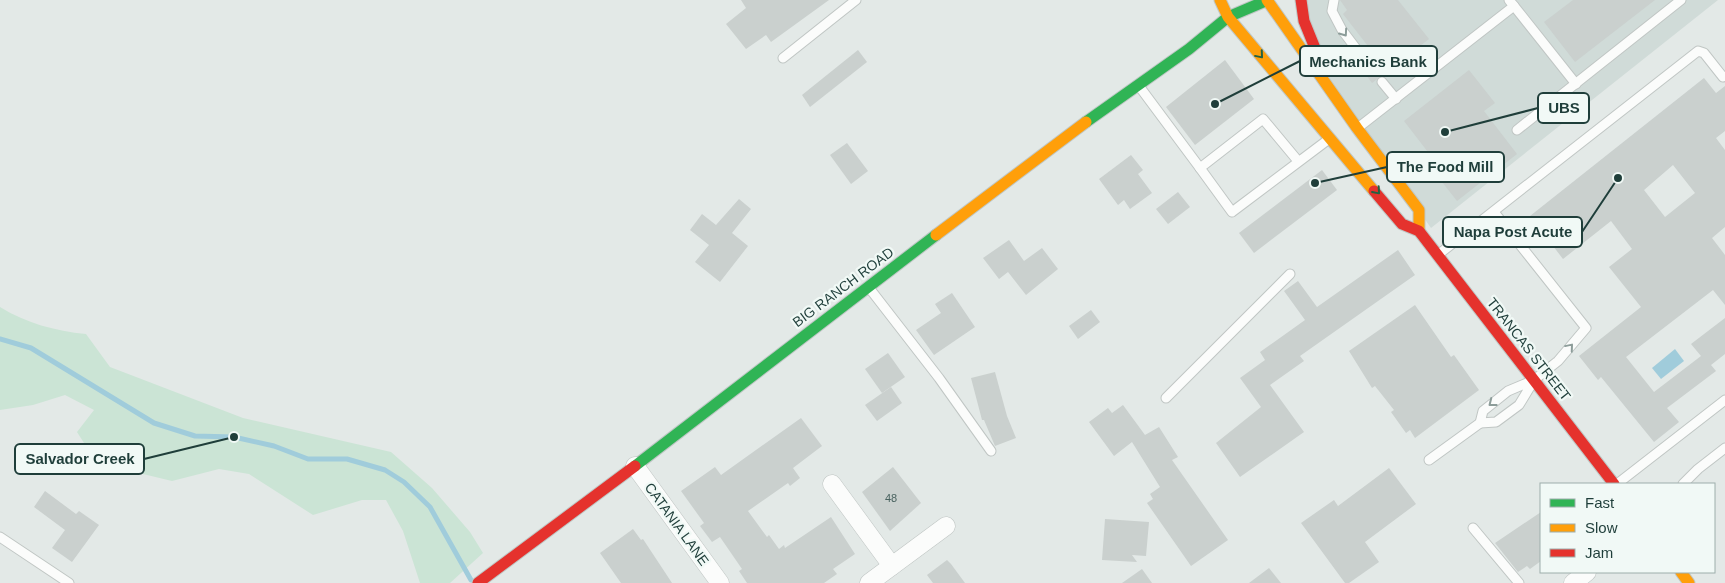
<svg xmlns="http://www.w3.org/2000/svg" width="1725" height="583" viewBox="0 0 1725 583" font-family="Helvetica,sans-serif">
<rect width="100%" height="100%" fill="#e3e9e7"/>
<path fill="#d0dbd8" d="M1301 0H1718L1431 228 1331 85Z"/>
<path fill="#cbe4d5" d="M0 307C26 323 55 331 86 334L110 367 243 418 391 452 432 488 470 532 483 553 450 583H420L403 531 386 500H362L313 515 249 474 219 469 172 481 143 474 93 457 77 432 94 410 65 395 33 405 0 410Z"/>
<path fill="#a0ccdb" d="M1675 349 1684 361 1661 379 1652 368Z"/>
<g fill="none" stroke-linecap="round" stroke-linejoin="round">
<path stroke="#a0ccdb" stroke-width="5" d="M0 339 31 348 154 423 195 436 234 437 274 446 308 459H347L385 470 404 482 430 507 471 580"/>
</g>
<g fill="#cad0ce" fill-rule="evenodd">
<path d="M741 0H829L771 42 766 35 746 49 726 24 746 8Z"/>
<path d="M1340 0H1398L1429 39 1372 83 1363 71 1371 68 1378 59 1343 14 1347 10Z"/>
<path d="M1573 0H1655L1575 62 1544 22Z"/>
<path d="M858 50 867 62 810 107 802 95Z"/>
<path d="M1225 60 1254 99 1195 145 1166 107Z"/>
<path d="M1469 70 1495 103 1484 111 1517 154 1457 201 1435 173 1441 169 1404 121Z"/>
<path d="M1704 78 1716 93 1725 86V131L1716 138 1725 150V227L1712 238 1725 255V305L1713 290 1626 357 1654 392 1701 356 1691 344 1725 318V354L1711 365 1716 371 1667 408 1679 422 1654 442 1601 377 1598 380 1579 356 1641 307 1609 267 1632 249 1611 221 1563 259 1530 216ZM1673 165 1695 193 1665 217 1644 190Z"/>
<path d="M847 143 868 171 851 184 830 155Z"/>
<path d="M1131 155 1143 170 1138 174 1152 193 1130 209 1124 200 1118 205 1099 179Z"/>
<path d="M1322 170 1337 190 1254 253 1239 233Z"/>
<path d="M1178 192 1190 207 1168 224 1156 209Z"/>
<path d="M739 199 751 209 732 233 748 246 720 282 695 262 709 245 690 230 702 214 716 225Z"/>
<path d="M1009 240 1024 261 1042 248 1058 269 1026 295 1008 272 999 279 983 258Z"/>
<path d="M1398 250 1415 275 1300 356 1304 361 1270 385 1304 432 1240 477 1216 443 1261 407 1240 378 1265 360 1260 352 1305 320 1284 291 1298 281 1317 307Z"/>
<path d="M952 293 975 327 934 355 916 330 941 313 935 304Z"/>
<path d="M1415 305 1451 357 1454 355 1479 390 1415 438 1410 430 1406 433 1391 412 1394 410 1375 386 1372 388 1349 351Z"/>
<path d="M1091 310 1100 322 1078 339 1069 326Z"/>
<path d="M888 353 905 377 882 393 865 369Z"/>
<path d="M995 372 1007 416 1016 438 995 446 984 420H982L971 378Z"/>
<path d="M891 387 902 403 877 421 865 405Z"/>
<path d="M1123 405 1145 435 1159 427 1178 457 1172 460 1228 540 1191 566 1147 503 1153 499 1150 494 1160 487 1132 442 1114 456 1089 422 1108 408 1112 413Z"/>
<path d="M801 418 822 446 793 468 800 478 790 486 788 483 748 511 767 537 769 535 779 549 784 545 785 548 831 517 855 554 833 569 837 574 824 583H747L739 571 742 569 720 537 712 542 700 526 704 523 681 491 715 467 721 475Z"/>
<path d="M893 467 921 503 890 531 862 492Z"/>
<path d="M1389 468 1416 504 1365 542 1379 562 1349 583H1345L1301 523 1334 500 1338 506Z"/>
<path d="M45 491 76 514 79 511 99 525 72 562 52 548 65 530 34 507Z"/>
<path d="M1541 512V561L1530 569 1527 566 1518 572 1495 543Z"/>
<path d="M1105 519 1149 522 1146 556 1132 555 1137 562 1102 560Z"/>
<path d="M633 529 641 540 643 539 672 583H621L600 553Z"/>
<path d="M947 560 951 564 965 583H933L927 575Z"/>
<path d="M1269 568 1281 583H1249Z"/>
<path d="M1142 569 1152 583H1122Z"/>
</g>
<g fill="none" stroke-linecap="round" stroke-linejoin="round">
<g stroke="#c0c6c4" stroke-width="11">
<g id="lane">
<path d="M1334 0 1332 11 1342 30 1367 63"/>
<path d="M1514 6 1576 84"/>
<path d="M783 58 856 0"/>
<path d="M1382 82 1396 99"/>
<path d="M1139 86 1200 168"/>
<path d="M1359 127 1514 6 1509 0"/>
<path d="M1517 130 1681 0"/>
<path d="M1298 161 1263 119 1200 168 1232 212 1329 139"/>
<path d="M1494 212 1586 328 1558 361 1534 380 1508 391 1483 411 1480 423 1496 422 1519 405 1533 382"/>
<path d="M1439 254 1698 51 1704 53 1723 77"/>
<path d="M870 289 939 378 991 451"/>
<path d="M1166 398 1290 274"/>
<path d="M1429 460 1480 423"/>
<path d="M1617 484 1725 400"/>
<path d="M1683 484 1698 469 1725 448"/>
<path d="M1473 528 1519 583"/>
<path d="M0 537 69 583"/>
</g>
</g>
<g stroke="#c0c6c4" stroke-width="19">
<g id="street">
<path d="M635 466 720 583"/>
<path d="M832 484 892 566"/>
<path d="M869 583 946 526"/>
<path d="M1573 583 1587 572"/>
</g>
</g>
<g stroke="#bfc7c5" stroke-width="13">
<g id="fast">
<path d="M1086 122 1189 49 1228 17 1268 0"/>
<path d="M635 466 936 235"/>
</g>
</g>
<g stroke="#bfc7c5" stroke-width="13">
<g id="slow">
<path d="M1220 0 1228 17 1374 191"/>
<path d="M1267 0 1357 128 1419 210V231"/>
<path d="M936 235 1086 122"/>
<path d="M1681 572 1689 583"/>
</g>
</g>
<g stroke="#bfc7c5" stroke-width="13">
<g id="jam">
<path d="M1301 0 1304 21 1319 58"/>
<path d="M1374 191 1402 224 1419 231 1614 484"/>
<path d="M478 583 635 466"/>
</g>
</g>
<use href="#lane" stroke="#fbfcfb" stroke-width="9"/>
<use href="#street" stroke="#fbfcfb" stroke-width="18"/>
<use href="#fast" stroke="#30b455" stroke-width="11"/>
<use href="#slow" stroke="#ff9f0a" stroke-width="11"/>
<use href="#jam" stroke="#e5322d" stroke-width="11"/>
</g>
<defs><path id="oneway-chevron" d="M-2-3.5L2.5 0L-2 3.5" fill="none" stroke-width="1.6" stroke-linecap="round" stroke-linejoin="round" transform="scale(1.25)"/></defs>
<g stroke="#8d9d9a">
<use href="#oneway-chevron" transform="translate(1344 33) rotate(55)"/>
<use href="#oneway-chevron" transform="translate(1570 347) rotate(-50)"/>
<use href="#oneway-chevron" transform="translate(1492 403) rotate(142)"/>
</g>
<g stroke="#246142">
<use href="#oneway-chevron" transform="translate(1260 55) rotate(50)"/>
<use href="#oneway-chevron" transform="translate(1377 191) rotate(49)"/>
</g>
<g text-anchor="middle" stroke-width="4.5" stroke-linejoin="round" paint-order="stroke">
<g font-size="11" fill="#4a6360">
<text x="891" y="502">48</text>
</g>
<g font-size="14" fill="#1f3e3a" stroke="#f1f9f6">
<text transform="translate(843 287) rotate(-37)" y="5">BIG RANCH ROAD</text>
<text transform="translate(1529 349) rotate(52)" y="5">TRANCAS STREET</text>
<text transform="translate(677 524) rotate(54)" y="5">CATANIA LANE</text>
</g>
</g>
<path fill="none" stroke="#1f3e3a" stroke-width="2" d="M1215 104L1300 61M1445 132L1538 108M1315 183L1387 167M1618 178L1582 232M234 437L144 459"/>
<g fill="#1f3e3a" stroke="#f1f9f6" stroke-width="2">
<circle cx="1215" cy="104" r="5"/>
<circle cx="1445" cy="132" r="5"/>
<circle cx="1315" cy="183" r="5"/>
<circle cx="1618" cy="178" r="5"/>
<circle cx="234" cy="437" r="5"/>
</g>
<g fill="#f1f9f6" stroke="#1f3e3a" stroke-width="2">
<rect x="1300" y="46" width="137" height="30" rx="5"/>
<rect x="1538" y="93" width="51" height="30" rx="5"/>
<rect x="1387" y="152" width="117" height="30" rx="5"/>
<rect x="1443" y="217" width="139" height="30" rx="5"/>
<rect x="15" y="444" width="129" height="30" rx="5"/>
</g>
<g font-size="15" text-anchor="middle" font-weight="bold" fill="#1f3e3a">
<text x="1368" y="67">Mechanics Bank</text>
<text x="1564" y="113">UBS</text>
<text x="1445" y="172">The Food Mill</text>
<text x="1513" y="237">Napa Post Acute</text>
<text x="80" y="464">Salvador Creek</text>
</g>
<rect x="1540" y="483" width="175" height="90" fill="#f1f9f6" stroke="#9daeab"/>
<rect x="1550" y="499" width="25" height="8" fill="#30b455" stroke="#9daeab"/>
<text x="1585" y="508" font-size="15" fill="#1f3e3a">Fast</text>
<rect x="1550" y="524" width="25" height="8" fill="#ff9f0a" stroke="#9daeab"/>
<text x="1585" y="533" font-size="15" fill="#1f3e3a">Slow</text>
<rect x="1550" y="549" width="25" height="8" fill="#e5322d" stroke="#9daeab"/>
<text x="1585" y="558" font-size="15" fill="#1f3e3a">Jam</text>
</svg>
